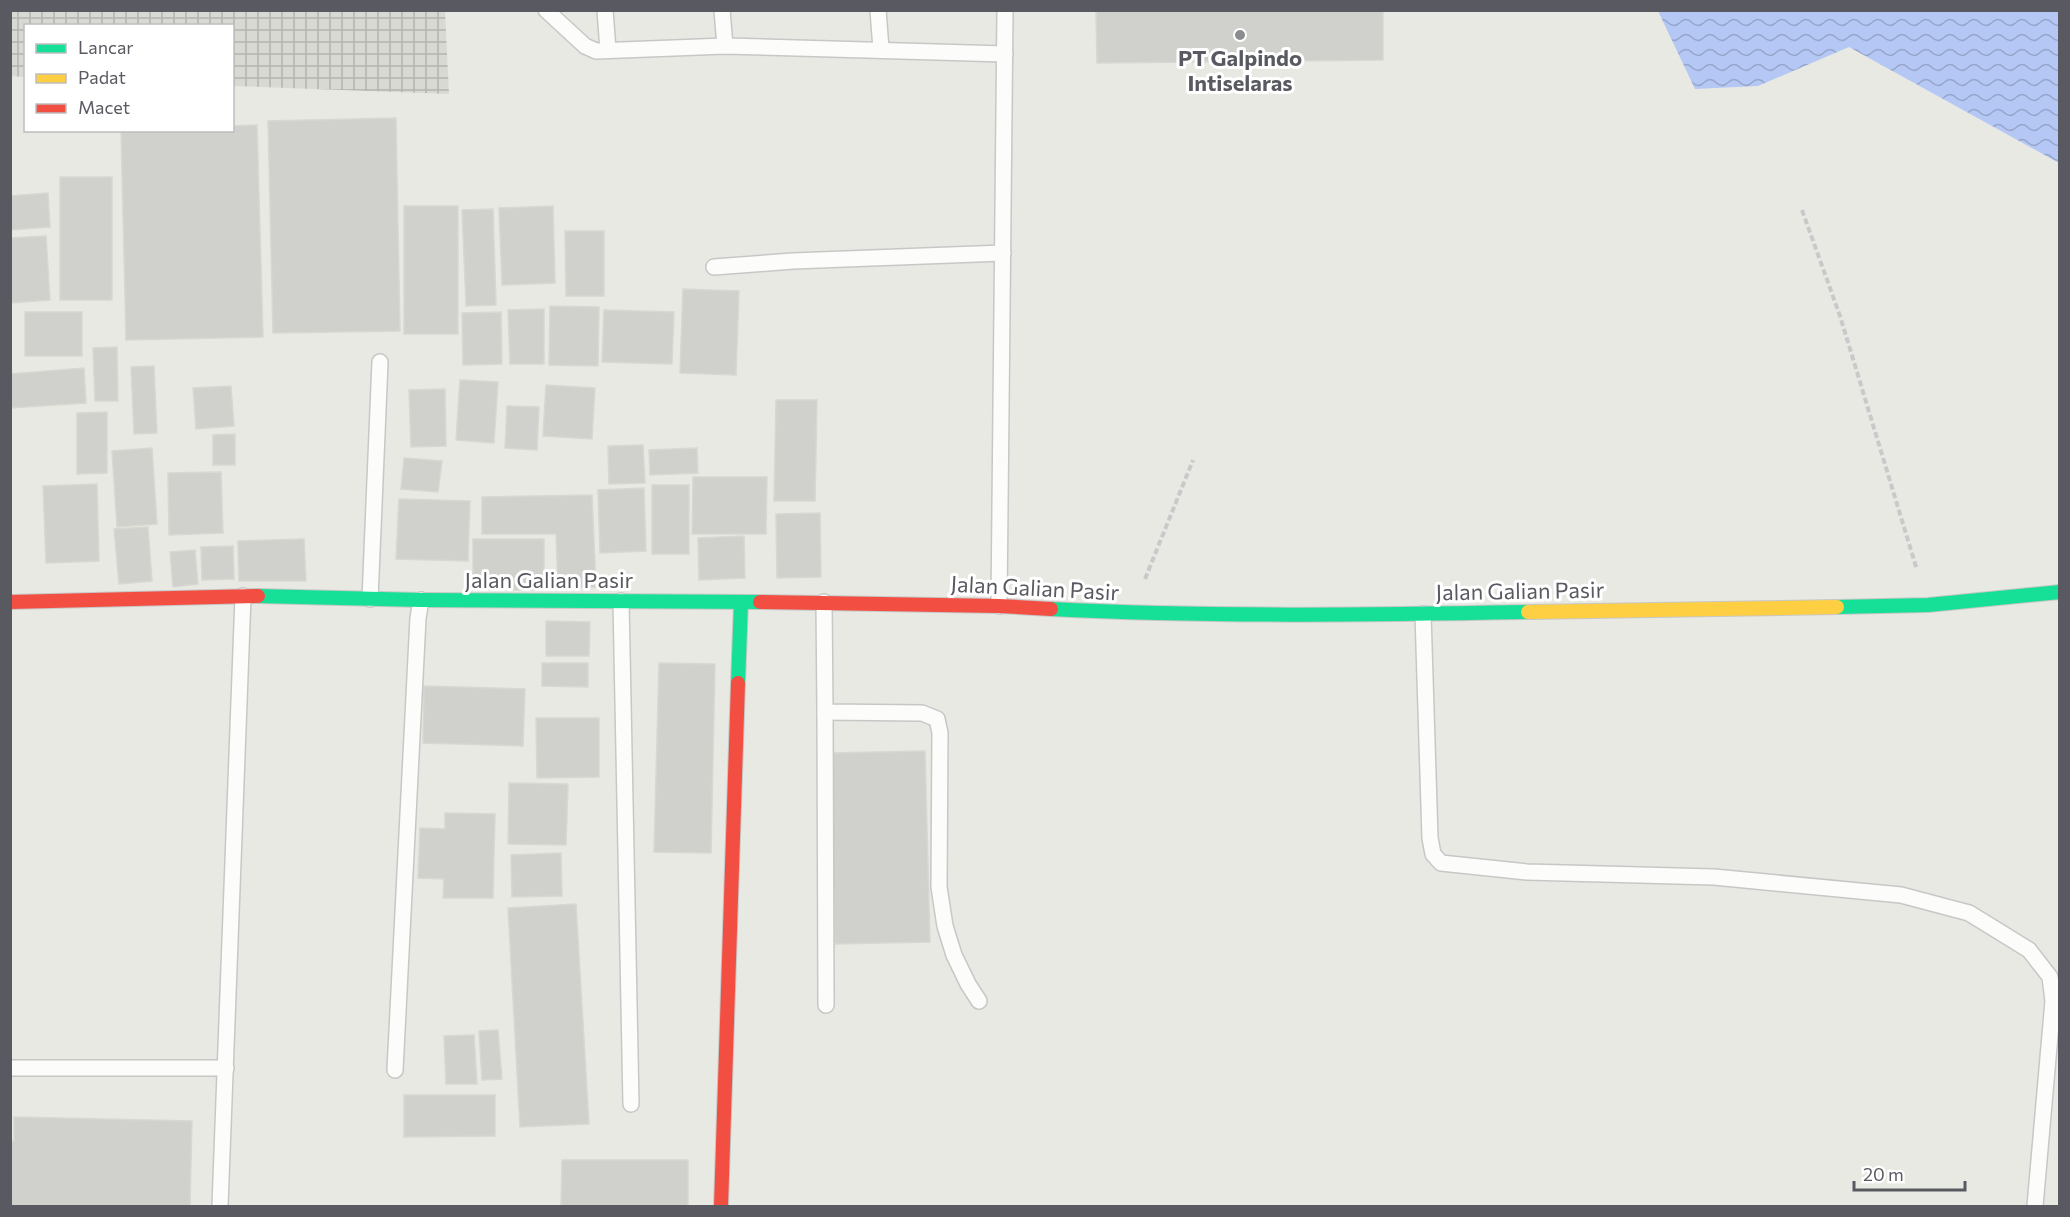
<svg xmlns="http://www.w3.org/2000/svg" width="2070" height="1217" viewBox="0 0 2070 1217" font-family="Commissioner,sans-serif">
<defs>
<pattern id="industrial-grid" width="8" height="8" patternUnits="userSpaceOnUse" patternTransform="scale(1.5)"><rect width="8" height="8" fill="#d9d9d3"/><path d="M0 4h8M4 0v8" fill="none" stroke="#b3b3af"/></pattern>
<pattern id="water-waves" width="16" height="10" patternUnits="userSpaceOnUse" patternTransform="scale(1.5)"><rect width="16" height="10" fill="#b5c7f5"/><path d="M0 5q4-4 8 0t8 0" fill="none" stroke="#96a5ca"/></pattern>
</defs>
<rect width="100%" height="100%" fill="#e9e9e3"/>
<path fill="url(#industrial-grid)" d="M445 11 449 94 233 86 232 26H26L25 77 11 76V11Z"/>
<path fill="url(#water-waves)" d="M1658 11H2059V163L1849 47 1758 86 1695 89Z"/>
<g fill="#d0d0cc" stroke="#d8d8d2" stroke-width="1.5">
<path d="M1096 10H1383V60L1097 63Z"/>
<path d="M396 118 400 331 273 333 268 121Z"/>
<path d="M257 125 263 337 126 340 121 130H232V126Z"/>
<rect x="60" y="177" width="52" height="123"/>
<path d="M48 193 50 227 10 230V196Z"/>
<rect x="404" y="206" width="54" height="128"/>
<path d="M553 206 555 283 502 285 499 208Z"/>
<path d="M493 209 496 305 466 306 462 210Z"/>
<path d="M565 231H604V296H566Z"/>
<path d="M46 236 50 300 10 303V238Z"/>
<path d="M683 289 739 291 736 375 680 373Z"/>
<path d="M550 306 599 307 598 366 549 365Z"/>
<path d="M544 309V364H510L508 310Z"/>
<path d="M604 310 674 312 672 364 602 362Z"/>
<rect x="25" y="312" width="57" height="44"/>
<path d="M501 312 502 364 463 365 462 313Z"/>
<path d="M117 347 118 401H95L93 348Z"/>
<path d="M154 366 157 433 134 434 131 367Z"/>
<path d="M84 368 86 403 10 408V374Z"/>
<path d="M460 380 498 382 494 443 456 440Z"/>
<path d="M546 385 595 388 592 439 543 436Z"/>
<path d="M231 386 234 426 196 429 193 388Z"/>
<path d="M445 389 446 446 411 447 409 390Z"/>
<path d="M776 400H817L815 501H774Z"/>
<path d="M507 406 539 407 537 450 505 448Z"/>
<path d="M107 412V473L77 474V413Z"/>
<path d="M235 434V465H213V435Z"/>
<path d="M643 445 645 483 609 484 608 446Z"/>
<path d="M152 448 157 524 117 527 112 451Z"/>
<path d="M697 448 698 473 650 475 649 450Z"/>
<path d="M404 458 442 461 438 492 401 489Z"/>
<path d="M221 472 223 533 169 535 168 473Z"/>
<path d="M693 477H767L766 534H692Z"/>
<path d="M97 484 99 561 46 563 43 486Z"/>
<rect x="652" y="485" width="37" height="69"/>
<path d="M644 488 646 551 600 553 598 490Z"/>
<path d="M592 495 596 587 558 589 556 534H482V497Z"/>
<path d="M399 499 470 501 468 561 396 559Z"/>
<path d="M820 513 821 577 777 578 776 514Z"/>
<path d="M148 527 152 581 119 584 114 529Z"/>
<path d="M744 536 745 578 699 580 698 538Z"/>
<path d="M304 539 306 581H239L238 541Z"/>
<rect x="473" y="539" width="71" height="51"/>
<path d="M233 546 234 579 202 580 201 547Z"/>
<path d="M195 550 198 584 173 587 170 552Z"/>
<path d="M546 621 590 622 589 656H546Z"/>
<path d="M542 663H588V687L542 686Z"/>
<path d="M659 663 715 664 711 853 654 852Z"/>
<path d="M424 686 525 689 523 746 423 743Z"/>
<path d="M536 718H599V777L537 778Z"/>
<path d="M925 751 930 942 835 944 830 753Z"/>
<path d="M509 783 568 784 566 845 508 844Z"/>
<path d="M445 813 495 814 493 898H443L444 879 418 878 420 828 445 829Z"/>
<path d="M561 853 562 896 512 897 511 855Z"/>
<path d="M576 904 589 1124 520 1127 508 908Z"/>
<path d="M498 1030 502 1079 482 1080 479 1031Z"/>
<path d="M474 1035 477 1084H446L444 1036Z"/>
<path d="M404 1095H495V1136L404 1137Z"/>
<path d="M14 1117 192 1121 190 1206H10V1141H14Z"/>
<path d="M562 1160H688V1206H561Z"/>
</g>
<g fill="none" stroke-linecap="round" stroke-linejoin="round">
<g stroke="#c7c7c7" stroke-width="18">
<g id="lane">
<path d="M546 10 585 46 596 51 725 46 1005 54"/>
<path d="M605 10 608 50"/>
<path d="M722 10 725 46"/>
<path d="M878 10 881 49"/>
<path d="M714 267 793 261 1003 253"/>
<path d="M370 599 380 362"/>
<path d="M621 601 631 1104"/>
<path d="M824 602 825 712 922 713 937 719 940 733 939 887 945 926 954 955 968 984 979 1001"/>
<path d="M999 606 1005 10"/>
<path d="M1423 614 1430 838 1433 854 1441 863 1527 872 1714 877 1901 895 1969 913 2029 950 2050 977 2053 1001 2035 1206"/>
<path d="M825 712 826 1005"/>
<path d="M11 1068H226"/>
<path d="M395 1070 418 618 421 600"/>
<path d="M220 1206 243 596"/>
</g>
</g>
<g stroke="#c7c7c7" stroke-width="16">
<g id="fast">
<path d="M258 596 421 600 760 602"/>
<path d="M1837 607 1928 605 2060 592"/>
<path d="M1051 609C1210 617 1369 615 1528 612"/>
<path d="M738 683 741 602"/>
</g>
</g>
<g stroke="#c7c7c7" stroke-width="16">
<path id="slow" d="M1528 612 1837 607"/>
</g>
<g stroke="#c7c7c7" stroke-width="16">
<g id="jam">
<path d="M10 602 258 596"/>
<path d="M760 602 999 606 1051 609"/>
<path d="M721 1206 738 683"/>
</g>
</g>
<g stroke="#c6cbca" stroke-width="4" stroke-dasharray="6 3" stroke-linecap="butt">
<path d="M1802 210 1840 316 1917 570"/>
<path d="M1145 579 1193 460"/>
</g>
<use href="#lane" stroke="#fcfcfb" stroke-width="15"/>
<use href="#fast" stroke="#16e098" stroke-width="14"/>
<use href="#slow" stroke="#ffcf43" stroke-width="14"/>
<use href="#jam" stroke="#f24e42" stroke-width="14"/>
</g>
<circle fill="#8b8c8e" stroke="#fff" stroke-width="2" cx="1240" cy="35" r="6"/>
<g text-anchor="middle" stroke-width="6" stroke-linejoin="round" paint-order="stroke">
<g font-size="22" font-weight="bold" fill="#595a61" stroke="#fff">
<text x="1240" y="66">PT Galpindo<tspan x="1240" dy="25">Intiselaras</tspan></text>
</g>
<g font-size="22" fill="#595a61" stroke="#fff">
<text x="549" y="588">Jalan Galian Pasir</text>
<text transform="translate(1035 588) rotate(3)" y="8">Jalan Galian Pasir</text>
<text transform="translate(1520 591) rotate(-1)" y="8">Jalan Galian Pasir</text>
</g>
</g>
<rect width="2070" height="1217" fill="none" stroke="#595a61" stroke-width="24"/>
<rect x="24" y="24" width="210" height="108" fill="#ffffff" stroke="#bdbdc0" stroke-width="1.5"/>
<rect x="36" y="44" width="30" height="9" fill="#16e098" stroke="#bdbdc0" stroke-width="1.5"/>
<text x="78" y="54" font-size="18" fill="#595a61">Lancar</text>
<rect x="36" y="74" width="30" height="9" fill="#ffcf43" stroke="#bdbdc0" stroke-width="1.5"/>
<text x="78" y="84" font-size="18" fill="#595a61">Padat</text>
<rect x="36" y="104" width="30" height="9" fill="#f24e42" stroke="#bdbdc0" stroke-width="1.5"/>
<text x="78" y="114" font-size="18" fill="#595a61">Macet</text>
<path d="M1854 1181v9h111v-9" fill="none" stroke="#595a61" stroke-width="3"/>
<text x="1863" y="1181" font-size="18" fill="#595a61" stroke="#ffffff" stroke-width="4.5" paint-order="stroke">20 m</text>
</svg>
